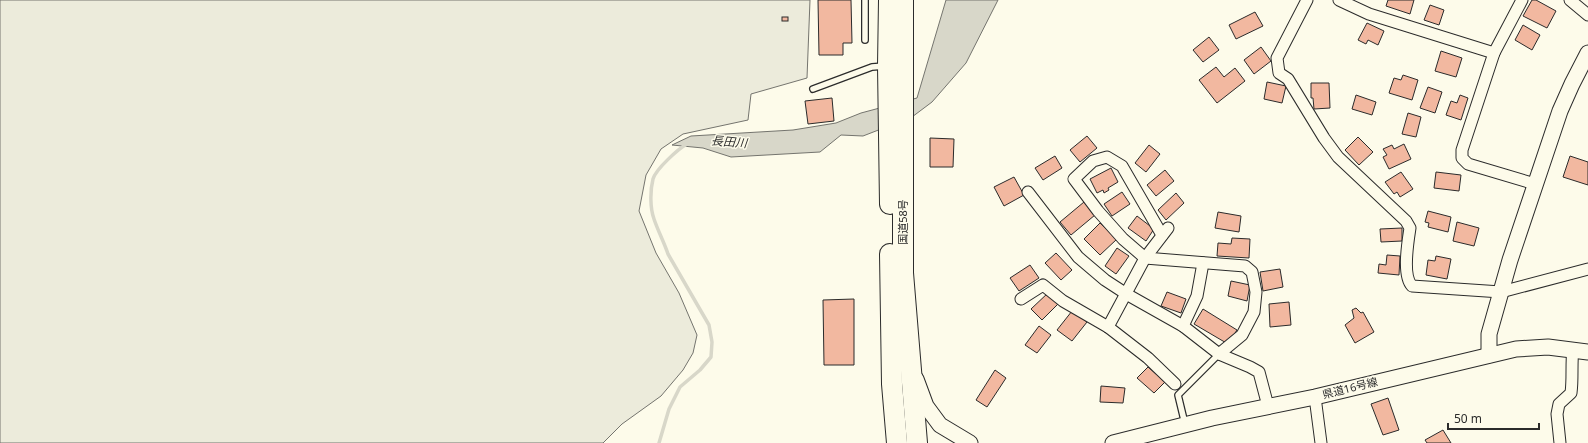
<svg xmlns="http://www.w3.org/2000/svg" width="1588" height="443" viewBox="0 0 1588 443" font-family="'Noto Sans','Noto Sans JP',sans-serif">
<rect width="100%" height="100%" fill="#fdfbea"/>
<path fill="#ecebdb" stroke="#74746e" d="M0 0H810L807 78 751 94 748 120 683 134 661 149 646 175 639 211 656 253 679 293 697 335 693 353 683 370 661 396 622 424 603 443H0Z"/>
<path fill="#d8d7c9" stroke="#74746e" d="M946 0H998L966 63 932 102 912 117 863 136 841 135 820 152 731 157 703 148 672 145 691 136 793 130 836 123 861 113 917 98Z"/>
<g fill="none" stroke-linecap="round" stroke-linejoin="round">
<path stroke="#d8d7c9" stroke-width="3.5" d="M659 443 669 409 680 387 700 370 711 357 712 342 709 325 668 254C664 242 658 231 654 219 650 208 650 191 653 179 656 169 678 149 687 144"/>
</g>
<g fill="#f2b8a0" stroke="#2b2b2b">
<path d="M818 0H851L852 43H843V55H819Z"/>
<path d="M1388 0H1414L1410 14 1386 6Z"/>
<path d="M1532 0H1536L1556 11 1547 28 1523 16Z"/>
<path d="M1430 5 1444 10 1439 25 1424 20Z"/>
<path d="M1255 12 1263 26 1236 39 1229 25Z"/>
<rect x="782" y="17" width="6" height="4"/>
<path d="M1367 23 1384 31 1378 45 1368 40 1366 44 1358 40Z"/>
<path d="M1523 25 1540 35 1532 50 1515 40Z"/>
<path d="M1209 37 1219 50 1203 62 1193 50Z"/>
<path d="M1261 47 1271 61 1254 74 1244 60Z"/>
<path d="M1441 51 1462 58 1456 77 1435 71Z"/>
<path d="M1216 67 1224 77 1235 68 1245 81 1217 103 1199 80Z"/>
<path d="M1403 75 1418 80 1412 100 1389 93 1394 78 1401 80Z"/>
<path d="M1267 82 1286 86 1282 103 1264 99Z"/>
<path d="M1311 83H1329L1330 108 1314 109 1313 98H1311Z"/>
<path d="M1428 87 1442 92 1435 113 1420 108Z"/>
<path d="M1356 95 1376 102 1372 115 1352 109Z"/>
<path d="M1460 95 1468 98 1461 120 1446 115 1451 101 1457 103Z"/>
<path d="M832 98 834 121 808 124 805 101Z"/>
<path d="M1408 113 1421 117 1416 137 1402 134Z"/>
<path d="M1087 136 1097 148 1080 162 1070 150Z"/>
<path d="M1358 137 1373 152 1359 165 1345 150Z"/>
<path d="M930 138 954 139 953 167H930Z"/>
<path d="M1404 144 1411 159 1389 169 1383 157 1387 155 1383 149 1392 145 1394 149Z"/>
<path d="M1149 145 1160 154 1146 172 1135 163Z"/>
<path d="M1055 156 1062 168 1043 180 1035 168Z"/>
<path d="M1570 156 1588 162V185L1563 177Z"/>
<path d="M1111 168 1118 182 1108 188 1109 190 1104 193 1103 190 1097 193 1090 179Z"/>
<path d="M1165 170 1174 181 1156 196 1147 185Z"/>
<path d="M1401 172 1413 189 1400 197 1397 192 1394 194 1385 182Z"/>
<path d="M1436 172 1461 175 1459 191 1434 188Z"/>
<path d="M1014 177 1024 195 1004 206 994 187Z"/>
<path d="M1122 192 1130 204 1112 216 1104 204Z"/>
<path d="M1176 193 1184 203 1166 220 1158 210Z"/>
<path d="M1084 202 1095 215 1071 235 1060 222Z"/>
<path d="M1428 211 1451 217 1448 232 1428 227 1429 223 1425 222Z"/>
<path d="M1218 212 1241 216 1239 232 1215 228Z"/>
<path d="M1137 216 1154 229 1146 241 1128 228Z"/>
<path d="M1457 222 1479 228 1474 246 1453 241Z"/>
<path d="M1100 223 1117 239 1100 255 1084 239Z"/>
<path d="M1402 228V241L1381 242 1380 229Z"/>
<path d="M1232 238 1250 239 1249 258 1217 256 1218 243 1231 244Z"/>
<path d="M1117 248 1129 256 1116 274 1105 266Z"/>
<path d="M1056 253 1072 270 1061 280 1045 263Z"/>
<path d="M1387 255 1400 256 1399 275 1378 273 1379 264 1386 265Z"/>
<path d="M1436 256 1451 259 1447 279 1426 275 1428 260 1435 261Z"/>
<path d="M1030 265 1039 278 1019 291 1010 278Z"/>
<path d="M1280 269 1283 287 1263 291 1260 272Z"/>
<path d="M1231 281 1250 285 1247 301 1228 296Z"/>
<path d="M1049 292 1059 303 1042 320 1031 309Z"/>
<path d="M1167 292 1186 299 1181 313 1161 306Z"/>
<path d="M854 299V365H824L823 300Z"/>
<path d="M1289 302 1291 325 1270 327 1269 304Z"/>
<path d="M1356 308 1361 313 1363 312 1374 332 1355 343 1345 325 1354 318 1352 310Z"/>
<path d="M1203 309 1237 330 1228 344 1194 324Z"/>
<path d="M1072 311 1087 322 1072 341 1057 330Z"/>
<path d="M1039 326 1051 335 1037 353 1025 345Z"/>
<path d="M1148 367 1165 382 1154 393 1137 378Z"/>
<path d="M995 370 1006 378 987 407 976 400Z"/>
<path d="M1101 386 1125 388 1123 403 1100 402Z"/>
<path d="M1388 398 1399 430 1383 435 1371 404Z"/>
<path d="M1443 430 1451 443H1427L1425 440Z"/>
</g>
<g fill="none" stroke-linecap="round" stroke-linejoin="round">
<g stroke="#2b2b2b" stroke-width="8">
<g id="lane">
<path d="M865 0V40"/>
<path d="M813 89 872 67 885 66"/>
<path d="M1185 424 1178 395 1219 354"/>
</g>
</g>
<g stroke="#2b2b2b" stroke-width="13">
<g id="street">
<path d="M1307 0 1277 58 1279 73 1288 79 1324 138 1338 157 1406 221 1410 228C1408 241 1402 276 1412 286L1501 292 1588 269"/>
<path d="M1339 0 1369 14 1494 53"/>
<path d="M1522 0 1494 53 1462 150V158L1468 164 1535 184"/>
<path d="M1570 0 1588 15"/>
<path d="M1028 192 1078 257 1105 280 1128 295 1183 326 1219 354 1250 367 1259 372 1268 406"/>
<path d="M1168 228 1145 258 1108 327 1148 358 1175 384"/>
<path d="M1162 235 1122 166 1107 157 1093 161 1074 179 1098 211 1123 239 1145 258 1245 266 1252 272 1256 292 1254 312 1242 335 1219 354"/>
<path d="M1021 299 1043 285 1063 301 1108 327"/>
<path d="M1183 326 1197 296 1203 263"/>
<path d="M1315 397 1321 443"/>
<path d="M1560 443 1557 414 1559 404 1571 393C1573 378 1571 364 1573 349"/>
</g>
</g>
<g stroke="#2b2b2b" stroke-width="17">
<g id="secondary">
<path d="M1489 355V334L1510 260 1560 111 1572 84 1588 53"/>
<path d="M916 379 926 406 940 425 970 443"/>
<path d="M1113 443 1212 418 1315 397 1516 349 1548 347 1588 352"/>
</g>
</g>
<g stroke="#2b2b2b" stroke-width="22">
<g id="highway">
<path d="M889 0 888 66 890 204"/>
<path d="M903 0V273L917 443"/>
<path d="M890 254 892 384 897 443"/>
</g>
</g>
<use href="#lane" stroke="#fdfbea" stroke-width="5.5"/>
<use href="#street" stroke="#fdfbea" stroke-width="11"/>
<use href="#secondary" stroke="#fdfbea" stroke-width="15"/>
<use href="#highway" stroke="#fdfbea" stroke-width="20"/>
</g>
<g text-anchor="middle" stroke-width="3" stroke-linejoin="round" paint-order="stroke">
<g font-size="11" fill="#2b2b2b" stroke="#fdfbea">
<text transform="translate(903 222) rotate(-90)" y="4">国道58号</text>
<text transform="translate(1350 388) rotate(-14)" y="4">県道16号線</text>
</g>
<g font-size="12" font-style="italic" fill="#2b2b2b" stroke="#fdfbea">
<text transform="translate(729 142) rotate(5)" y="4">長田川</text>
</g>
</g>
<path d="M1448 423v6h91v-6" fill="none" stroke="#2b2b2b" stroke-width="2"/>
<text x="1454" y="423" font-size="12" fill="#2b2b2b" stroke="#fdfbea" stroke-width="3" paint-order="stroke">50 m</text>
</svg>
